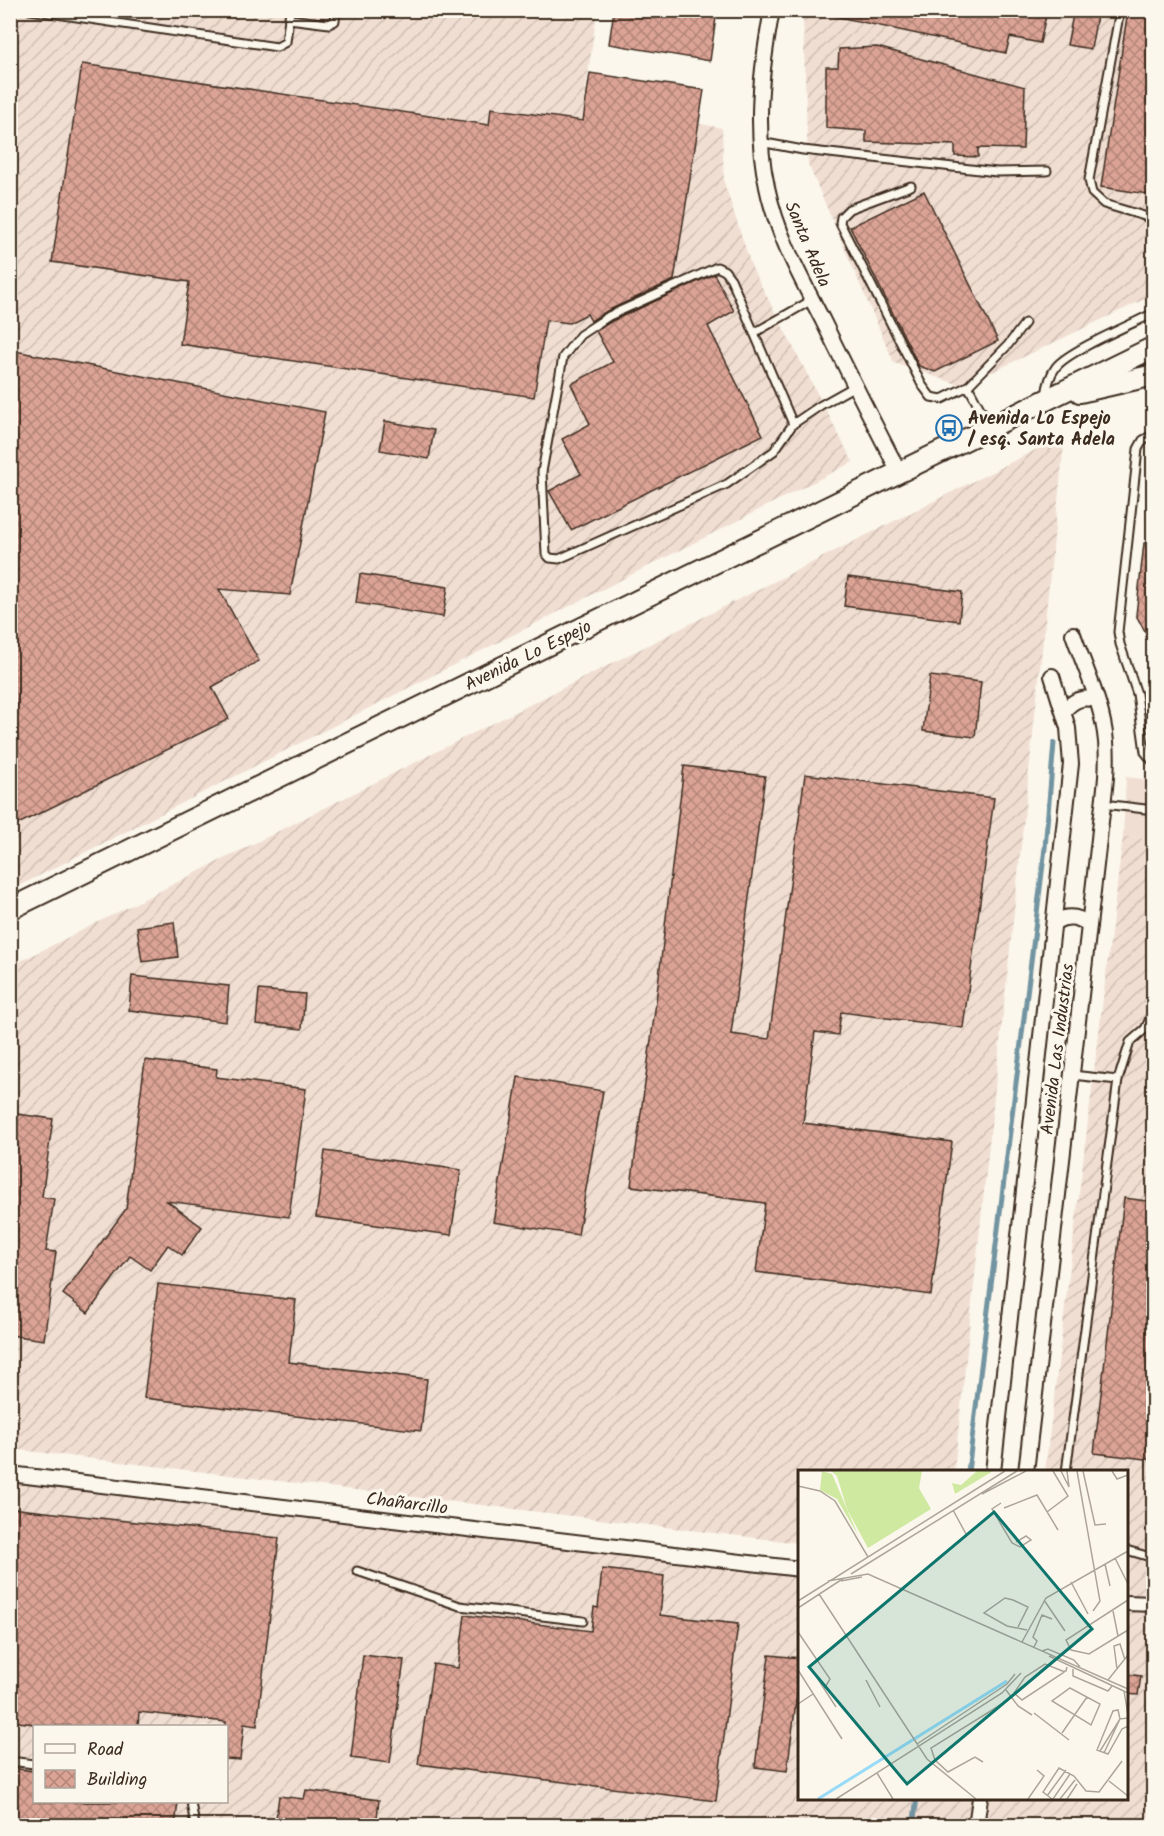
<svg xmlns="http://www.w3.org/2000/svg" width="1164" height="1836" viewBox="0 0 1164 1836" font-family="Kalam,sans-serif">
<defs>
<pattern id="industrial-furrows" width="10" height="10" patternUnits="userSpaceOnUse" patternTransform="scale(1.5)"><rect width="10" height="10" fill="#f1ded2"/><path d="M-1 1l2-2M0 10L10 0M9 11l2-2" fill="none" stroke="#d0bfb4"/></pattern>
<pattern id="building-cross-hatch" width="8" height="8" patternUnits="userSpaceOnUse" patternTransform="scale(1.5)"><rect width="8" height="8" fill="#dba395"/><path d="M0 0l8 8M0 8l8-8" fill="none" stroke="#b38579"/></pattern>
</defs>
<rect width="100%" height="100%" fill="#fbf7ec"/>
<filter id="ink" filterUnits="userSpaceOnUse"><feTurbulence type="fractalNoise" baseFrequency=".0167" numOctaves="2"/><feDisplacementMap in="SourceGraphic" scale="12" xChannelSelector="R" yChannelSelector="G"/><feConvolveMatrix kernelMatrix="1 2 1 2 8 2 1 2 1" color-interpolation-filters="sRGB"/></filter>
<g filter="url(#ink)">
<path fill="#f1ded2" d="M1126 777 1153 780V840L1123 836Z"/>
<g fill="url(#industrial-furrows)" fill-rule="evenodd">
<path d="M11 11H597L584 102 722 128 724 182 752 268 853 462 11 890Z"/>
<path d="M804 11H1153V295L963 386 894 363 808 164 803 19Z"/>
<path d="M1065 435 954 1471 800 1472 799 1543 11 1449V966Z"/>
<path d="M1123 836 1153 840V1825L11 1826V1481L799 1564 800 1798H1126V1472L1045 1471ZM34 1726H226V1802H34Z"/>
</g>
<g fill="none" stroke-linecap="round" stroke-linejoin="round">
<g stroke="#7294a1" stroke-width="5">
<path d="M968 1472 1045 848 1054 743"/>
<path d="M913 1826 917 1798"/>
</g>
</g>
<g fill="url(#building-cross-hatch)" stroke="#3b2a1e" stroke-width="1.5">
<path d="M614 10H717L710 61 609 44Z"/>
<path d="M834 10H1047L1040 43 1010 37 1006 53 834 16Z"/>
<path d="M1074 10H1098L1091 49 1067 45Z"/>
<path d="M1128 10H1154V195L1101 187Z"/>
<path d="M877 47 1025 87 1023 149 978 148V157L955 156V145L866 142V131L826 128V67H838L839 49Z"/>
<path d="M82 64 489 125 491 108 583 121 590 73 704 90 674 280 607 311 591 321 587 314 569 323 546 320 534 397 180 344 189 282 52 262Z"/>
<path d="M924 191 998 341 935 372 919 366 850 227Z"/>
<path d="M714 274 734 311 708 326 763 435 571 530 549 491 581 474 562 439 590 424 571 384 613 362 596 331 612 321Z"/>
<path d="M10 350 325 412 290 595 219 589 259 661 212 687 229 719 16 825 10 816Z"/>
<path d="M385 421 434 430 429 459 380 450Z"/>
<path d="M1144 543H1154V648L1136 615Z"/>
<path d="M360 574 448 587 443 617 356 603Z"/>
<path d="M848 577 962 592 959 621 844 606Z"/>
<path d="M930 676 981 682 975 737 923 731Z"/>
<path d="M684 766 765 776 731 1034 769 1039 805 774 994 798 963 1028 841 1012 838 1035 815 1032 803 1123 952 1142 931 1295 756 1272 765 1203 631 1186 655 1010Z"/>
<path d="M174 922 178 957 142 962 137 927Z"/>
<path d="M132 976 229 986 226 1022 129 1010Z"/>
<path d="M259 990 305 994 302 1029 256 1024Z"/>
<path d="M145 1060 217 1069 216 1077 306 1089 289 1217 167 1201 202 1227 182 1255 168 1245 150 1270 130 1256 88 1313 63 1294 126 1209Z"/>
<path d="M518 1077 603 1091 578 1235 493 1222Z"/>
<path d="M10 1113 53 1119 42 1197 54 1199 46 1251 56 1252 44 1340 10 1335Z"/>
<path d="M325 1151 461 1170 451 1235 316 1217Z"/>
<path d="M1124 1198 1154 1202V1460L1094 1453Z"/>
<path d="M158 1284 296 1300 289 1362 427 1379 421 1431 144 1398Z"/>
<path d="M10 1508 279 1538 257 1726 244 1724 240 1760 226 1759V1722L139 1712 138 1726H51L10 1721Z"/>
<path d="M602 1569 664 1576 660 1615 738 1624 716 1801 418 1764 433 1664 458 1668 465 1615 591 1631 594 1607 598 1608Z"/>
<path d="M363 1655 404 1660 390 1763 351 1758Z"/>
<path d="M769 1655 800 1658V1672L787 1771 755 1767Z"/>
<path d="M1126 1674 1141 1676 1138 1695 1126 1694Z"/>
<path d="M10 1768 34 1771V1802H178L175 1826H10Z"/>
<path d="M306 1790 379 1800 376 1826H275L279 1796 304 1799Z"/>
</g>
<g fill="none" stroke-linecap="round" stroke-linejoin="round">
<g stroke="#3b2a1e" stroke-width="11">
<g id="lane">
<path d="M30 10 277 47 286 42 290 10"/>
<path d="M1120 10 1089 180 1092 193 1104 204 1154 219"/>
<path d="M289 19 329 24 335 21 336 10"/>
<path d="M760 142 803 150 997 172 1047 171"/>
<path d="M911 186 849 209 841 217 840 223 922 385 931 397 942 399 968 386 989 425"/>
<path d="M754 333 812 300"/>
<path d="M968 386 1008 345 1025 323"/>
<path d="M1046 397C1047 386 1049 376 1056 367 1068 351 1132 324 1154 313"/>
<path d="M793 424 731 279 725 271 717 267 609 316 580 335 563 357 542 472 546 554 550 558 559 559 727 484 774 451 793 424 821 405 855 386"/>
<path d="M1154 434 1143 440 1138 449 1118 632 1120 644 1137 694 1145 752 1154 763"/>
<path d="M1103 804 1154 810"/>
<path d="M1072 1075 1118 1080"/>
<path d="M1066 1472 1118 1080 1130 1042 1145 1029 1154 1010"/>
<path d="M1126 1550 1154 1558"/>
<path d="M357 1571 460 1606 583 1621"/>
<path d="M10 1761 34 1764"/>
<path d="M191 1802 195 1826"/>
</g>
</g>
<g stroke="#3b2a1e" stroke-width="18">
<g id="street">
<path d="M772 10C761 69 754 128 767 187 777 235 801 278 823 321 848 372 873 422 899 472"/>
<path d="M1064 711C1073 700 1083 696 1096 700"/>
<path d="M1055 922C1067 915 1078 916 1089 925"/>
<path d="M993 1472 1071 764 1068 728 1052 676"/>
<path d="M1026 1472 1099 839C1102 807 1109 774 1106 742 1103 705 1085 669 1073 634"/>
<path d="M10 1474 800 1569"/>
<path d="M1126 1603 1154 1604"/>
<path d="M976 1826 980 1798"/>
</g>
</g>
<g stroke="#3b2a1e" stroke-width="24">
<g id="secondary">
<path d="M1080 392 1154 375"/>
<path d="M10 909 1154 347"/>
</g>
</g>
<use href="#lane" stroke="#fbf7ec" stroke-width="7"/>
<use href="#street" stroke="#fbf7ec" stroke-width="14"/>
<use href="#secondary" stroke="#fbf7ec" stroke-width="20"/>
</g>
</g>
<defs>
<g id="bus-ring" transform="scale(1.35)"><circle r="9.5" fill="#fbf7ec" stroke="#1f6fb2" stroke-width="1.5"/><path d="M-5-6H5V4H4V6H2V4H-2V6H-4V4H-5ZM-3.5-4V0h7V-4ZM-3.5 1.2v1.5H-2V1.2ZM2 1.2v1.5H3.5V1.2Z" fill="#1f6fb2"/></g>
</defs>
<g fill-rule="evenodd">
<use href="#bus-ring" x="949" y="428"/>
</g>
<g text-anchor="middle" stroke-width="6" stroke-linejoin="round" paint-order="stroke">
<g font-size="18" fill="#3b2a1e" stroke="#fbf7ec">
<text transform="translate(808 244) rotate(67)" y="6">Santa Adela</text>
<text transform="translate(528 655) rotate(-26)" y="6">Avenida Lo Espejo</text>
<text transform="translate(1057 1049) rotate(-83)" y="6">Avenida Las Industrias</text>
<text transform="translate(407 1503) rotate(7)" y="6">Chañarcillo</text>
</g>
<g font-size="18" font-weight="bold" fill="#3b2a1e" stroke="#fbf7ec" text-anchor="start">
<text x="968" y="424">Avenida Lo Espejo<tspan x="968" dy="21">/ esq. Santa Adela</tspan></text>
</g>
</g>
<g transform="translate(798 1470)">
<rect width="330" height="330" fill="#fbf7ec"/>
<path d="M33 1H124L121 18 133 39 70 78 49 39 39 6ZM179 1H195L157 24 154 13 163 15Z" fill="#cfeaa0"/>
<path d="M24 1 34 4 60 65 39 29 22 20Z" fill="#cfeaa0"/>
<path fill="none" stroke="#97dbf9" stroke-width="3" d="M20 329 209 211"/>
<path fill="none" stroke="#aea59a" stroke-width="1.5" d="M263 1 271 17 269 1M279 1 302 131 295 141M285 1 297 55 308 54M314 1 319 9 330 5M0 16 22 21 37 31 70 87M184 24 228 1M203 33 194 39 214 73 222 77 233 70 228 66 218 72M206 38 239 25 260 60M155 40 168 64M249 42 270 26 255 1M317 88 330 114M307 94 312 116M53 104 219 1M30 111 70 104 330 219M43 111 64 107M273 112 290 144M21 124 129 289 178 329M246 130 267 161M330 130 268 170 273 180 291 184 330 160M0 131 207 1M0 138 46 108M315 141 320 166M220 157 230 137 215 130 207 128 186 143 209 156 229 160M0 162 32 209 26 219M224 172 248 128 330 81M236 177 239 171 235 167 244 145 254 149M244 181 250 179 276 190 282 197M251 186 330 223M275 199V206L310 221 314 216M319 199 316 176 322 174 327 190M0 200 44 269M14 200 38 237M267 202 247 194 227 207 216 223 224 230 265 203 267 201H268L269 197M68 210 82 237M310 210 330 185M272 218 302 234 293 255 254 231ZM208 220 220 236 234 245M326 221 330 245M0 234 15 224M236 243 271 270M330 248 322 249 320 240 315 241 299 280 310 284 324 259 330 256M264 263 289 227M119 274 209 214 217 204M302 281 322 249 306 283M185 292 177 287 150 302 137 290 133 278 207 232M79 303 95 329M311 311 330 326M249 326 268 300M38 329 204 223 223 203M230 329 246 306 239 300M254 329 245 322 261 298 276 306 288 321 301 322 324 291M255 329 272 304M262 329 277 310M269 329 279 314"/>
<path fill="#0f766e" fill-opacity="0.15" stroke="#0f766e" stroke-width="3" d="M196 42 294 159 109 314 11 197Z"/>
<rect width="330" height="330" fill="none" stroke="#3b2a1e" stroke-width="3"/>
</g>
<rect width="1164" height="1836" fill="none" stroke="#fbf7ec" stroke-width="36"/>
<rect x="18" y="18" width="1128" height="1800" fill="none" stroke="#3b2a1e" stroke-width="2" filter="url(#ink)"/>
<rect x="33" y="1725" width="195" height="78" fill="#fbf7ec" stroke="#aea59a" stroke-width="1.5"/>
<rect x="45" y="1744" width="30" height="9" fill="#fbf7ec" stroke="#aea59a" stroke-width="1.5"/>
<text x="87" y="1755" font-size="18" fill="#3b2a1e">Road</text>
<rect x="45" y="1770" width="30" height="18" fill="url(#building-cross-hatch)" stroke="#aea59a" stroke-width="1.5"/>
<text x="87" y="1785" font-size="18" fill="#3b2a1e">Building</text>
</svg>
